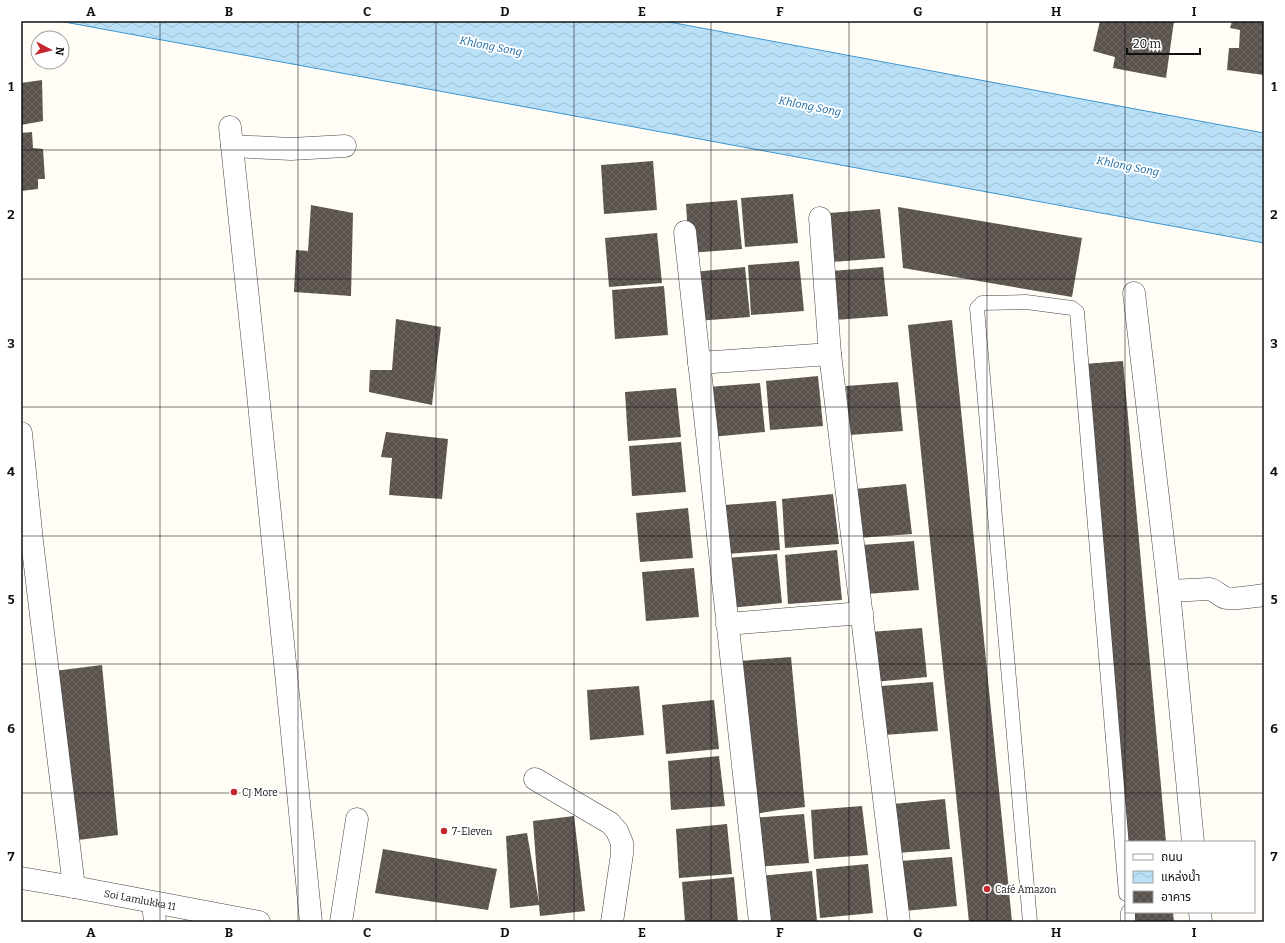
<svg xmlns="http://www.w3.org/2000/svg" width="1285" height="943" viewBox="0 0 1285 943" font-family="Bitter,'Noto Sans Thai',serif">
<defs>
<pattern id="water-waves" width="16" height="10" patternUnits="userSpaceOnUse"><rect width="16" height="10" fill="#b9e0f7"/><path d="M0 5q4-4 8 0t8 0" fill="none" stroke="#9ebfd3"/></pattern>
<pattern id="building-cross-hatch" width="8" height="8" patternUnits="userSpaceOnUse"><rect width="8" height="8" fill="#5a524d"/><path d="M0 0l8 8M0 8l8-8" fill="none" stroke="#6d6662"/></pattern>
</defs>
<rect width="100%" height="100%" fill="#fffdf5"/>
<path fill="url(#water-waves)" stroke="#3f96cf" d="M59 21H664L1264 133V243Z"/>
<g fill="url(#building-cross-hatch)">
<path d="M1100 21H1174L1166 78 1113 68 1115 57 1093 51Z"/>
<path d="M1232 21H1264V75L1227 70 1229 48H1239L1240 30 1230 28Z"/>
<path d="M42 80 43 121 21 125V83Z"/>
<path d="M32 132 33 148 43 149 45 179H38V189L21 191V133Z"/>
<path d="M653 161 657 210 604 214 601 165Z"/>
<path d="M793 194 798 243 745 247 741 198Z"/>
<path d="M737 200 742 249 689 253 686 204Z"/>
<path d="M311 205 353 213 351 296 294 292 296 250 308 251Z"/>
<path d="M898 207 1082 238 1072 297 903 268Z"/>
<path d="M880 209 885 258 832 262 829 213Z"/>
<path d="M657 233 662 283 609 287 605 238Z"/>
<path d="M799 261 804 311 751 315 748 265Z"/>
<path d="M745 267 750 317 696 321 693 272Z"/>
<path d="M883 267 888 316 835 320 831 271Z"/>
<path d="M664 286 668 335 615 339 612 290Z"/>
<path d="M396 319 441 327 432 405 369 392 370 370H392Z"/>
<path d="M952 320 1006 860 1012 922H969L908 325Z"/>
<path d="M1123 361 1166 842H1126L1084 364Z"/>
<path d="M818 376 823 426 770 430 766 381Z"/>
<path d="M898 382 903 431 850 435 846 386Z"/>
<path d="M760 383 765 432 711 437 708 387Z"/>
<path d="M676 388 681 437 628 441 625 392Z"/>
<path d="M386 432 448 439 442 499 389 495 392 458 381 457Z"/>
<path d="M681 442 686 492 632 496 629 446Z"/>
<path d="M906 484 912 534 858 538 855 489Z"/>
<path d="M833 494 839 544 785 548 782 499Z"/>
<path d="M776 501 780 550 727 554 724 505Z"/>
<path d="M688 508 693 558 640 562 636 513Z"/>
<path d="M914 541 919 590 866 594 862 545Z"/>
<path d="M837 550 842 600 788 604 785 555Z"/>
<path d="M777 554 782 603 729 608 726 558Z"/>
<path d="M694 568 699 617 646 621 642 572Z"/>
<path d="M922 628 927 677 874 682 870 632Z"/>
<path d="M791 657 805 807 779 810 755 814 740 661Z"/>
<path d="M102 665 118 835 78 840 54 671Z"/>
<path d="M933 682 938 731 884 735 881 686Z"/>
<path d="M639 686 644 735 590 740 587 690Z"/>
<path d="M714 700 719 749 666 754 662 705Z"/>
<path d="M719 756 725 806 671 810 668 761Z"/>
<path d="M945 799 950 849 897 853 893 804Z"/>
<path d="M862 806 868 855 814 859 811 810Z"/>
<path d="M804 814 809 863 756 867 752 818Z"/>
<path d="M574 816 585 911 540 916 539 905 510 908 506 836 527 833 539 903 533 821Z"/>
<path d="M727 824 732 874 679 878 676 829Z"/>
<path d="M383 849 497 869 488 910 375 893Z"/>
<path d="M952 857 957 906 904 911 900 861Z"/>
<path d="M868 864 873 913 820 918 816 869Z"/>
<path d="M812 871 817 921 764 922 760 876Z"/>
<path d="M734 877 738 922H685L682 882Z"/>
<path d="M1133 912H1173L1174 922H1134Z"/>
</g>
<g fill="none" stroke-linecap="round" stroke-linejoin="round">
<g stroke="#444" stroke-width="15">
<g id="service">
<path d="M1128 912V922"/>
<path d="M1030 922 977 308 982 303 1026 302 1072 308 1077 312 1126 894"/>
</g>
</g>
<g stroke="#444" stroke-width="23">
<g id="minor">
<path d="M230 127 256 374 311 922"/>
<path d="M232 146 291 149 345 146"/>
<path d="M820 218 830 354 899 922"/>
<path d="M685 232 760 922"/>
<path d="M1134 293 1169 591 1193 842"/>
<path d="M699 363 830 354"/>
<path d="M21 433 32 541 74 887"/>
<path d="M1169 591 1209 589C1216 590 1219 596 1226 598 1233 600 1255 596 1264 595"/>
<path d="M727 624 862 613"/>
<path d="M535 779 610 823 617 831 622 843V854L612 922"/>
<path d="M153 903 155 922"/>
<path d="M1200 912 1201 922"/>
<path d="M341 922 357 819"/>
</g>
</g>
<g stroke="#444" stroke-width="23">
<g id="tertiary">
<path id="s1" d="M21 878 74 887 259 922"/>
</g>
</g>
<use href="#service" stroke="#fff" stroke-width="14"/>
<use href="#minor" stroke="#fff" stroke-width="22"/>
<use href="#tertiary" stroke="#fff" stroke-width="22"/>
</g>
<path fill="none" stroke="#111" stroke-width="1" stroke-opacity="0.55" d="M160 21V922M298 21V922M436 21V922M574 21V922M711 21V922M849 21V922M987 21V922M1125 21V922M21 150H1264M21 279H1264M21 407H1264M21 536H1264M21 664H1264M21 793H1264"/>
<g fill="#c4262e" stroke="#fff" stroke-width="1.5">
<circle cx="234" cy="792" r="4"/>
<circle cx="444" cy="831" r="4"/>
<circle cx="987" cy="889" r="4"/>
</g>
<g text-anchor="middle" stroke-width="4" stroke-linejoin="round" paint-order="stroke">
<g font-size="10" fill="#111" stroke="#fff" text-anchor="start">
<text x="242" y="796">CJ More</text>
<text x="452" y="835">7-Eleven</text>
<text x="995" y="893">Café Amazon</text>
</g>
<g font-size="10" fill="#111" stroke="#fff">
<text dy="4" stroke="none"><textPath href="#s1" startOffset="121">Soi Lamlukka 11</textPath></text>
</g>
<g font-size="11" font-style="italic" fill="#1768a6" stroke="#fff">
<text transform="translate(491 46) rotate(11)" y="4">Khlong Song</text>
<text transform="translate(810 106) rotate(11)" y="4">Khlong Song</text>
<text transform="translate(1128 166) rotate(11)" y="4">Khlong Song</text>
</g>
</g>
<rect width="1285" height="943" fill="none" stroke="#ffffff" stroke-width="44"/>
<rect x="1125" y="841" width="130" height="72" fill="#ffffff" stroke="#a0a0a0"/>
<rect x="1133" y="854" width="20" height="6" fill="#ffffff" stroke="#a0a0a0"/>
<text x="1161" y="861" font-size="12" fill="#111111">ถนน</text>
<rect x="1133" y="871" width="20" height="12" fill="url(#water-waves)" stroke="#a0a0a0"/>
<text x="1161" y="881" font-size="12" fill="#111111">แหล่งน้ำ</text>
<rect x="1133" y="891" width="20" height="12" fill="url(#building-cross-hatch)" stroke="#a0a0a0"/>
<text x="1161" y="901" font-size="12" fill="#111111">อาคาร</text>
<g transform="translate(50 50) rotate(97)"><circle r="19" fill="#ffffff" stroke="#a0a0a0"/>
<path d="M0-3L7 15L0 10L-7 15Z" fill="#c4262e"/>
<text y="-6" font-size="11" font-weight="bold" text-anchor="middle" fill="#111111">N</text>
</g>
<path d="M1127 48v6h73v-6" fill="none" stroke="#111111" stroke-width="2"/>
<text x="1133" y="48" font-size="12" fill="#111111" stroke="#ffffff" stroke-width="3" paint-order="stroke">20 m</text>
<rect x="22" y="22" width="1241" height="899" fill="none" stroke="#111" stroke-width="1.5"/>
<g font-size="13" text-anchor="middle" font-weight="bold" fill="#111">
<text x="91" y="16">A</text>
<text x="229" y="16">B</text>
<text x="367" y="16">C</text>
<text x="505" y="16">D</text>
<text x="642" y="16">E</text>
<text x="780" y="16">F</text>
<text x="918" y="16">G</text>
<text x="1056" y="16">H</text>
<text x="1194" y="16">I</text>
<text x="11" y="91">1</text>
<text x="1274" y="91">1</text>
<text x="11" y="219">2</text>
<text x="1274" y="219">2</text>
<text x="11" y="348">3</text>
<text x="1274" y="348">3</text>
<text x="11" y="476">4</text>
<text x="1274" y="476">4</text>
<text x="11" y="604">5</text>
<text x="1274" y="604">5</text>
<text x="11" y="733">6</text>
<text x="1274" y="733">6</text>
<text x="11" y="861">7</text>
<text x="1274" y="861">7</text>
<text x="91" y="937">A</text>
<text x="229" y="937">B</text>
<text x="367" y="937">C</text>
<text x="505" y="937">D</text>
<text x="642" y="937">E</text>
<text x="780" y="937">F</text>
<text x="918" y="937">G</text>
<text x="1056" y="937">H</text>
<text x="1194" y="937">I</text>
</g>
</svg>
